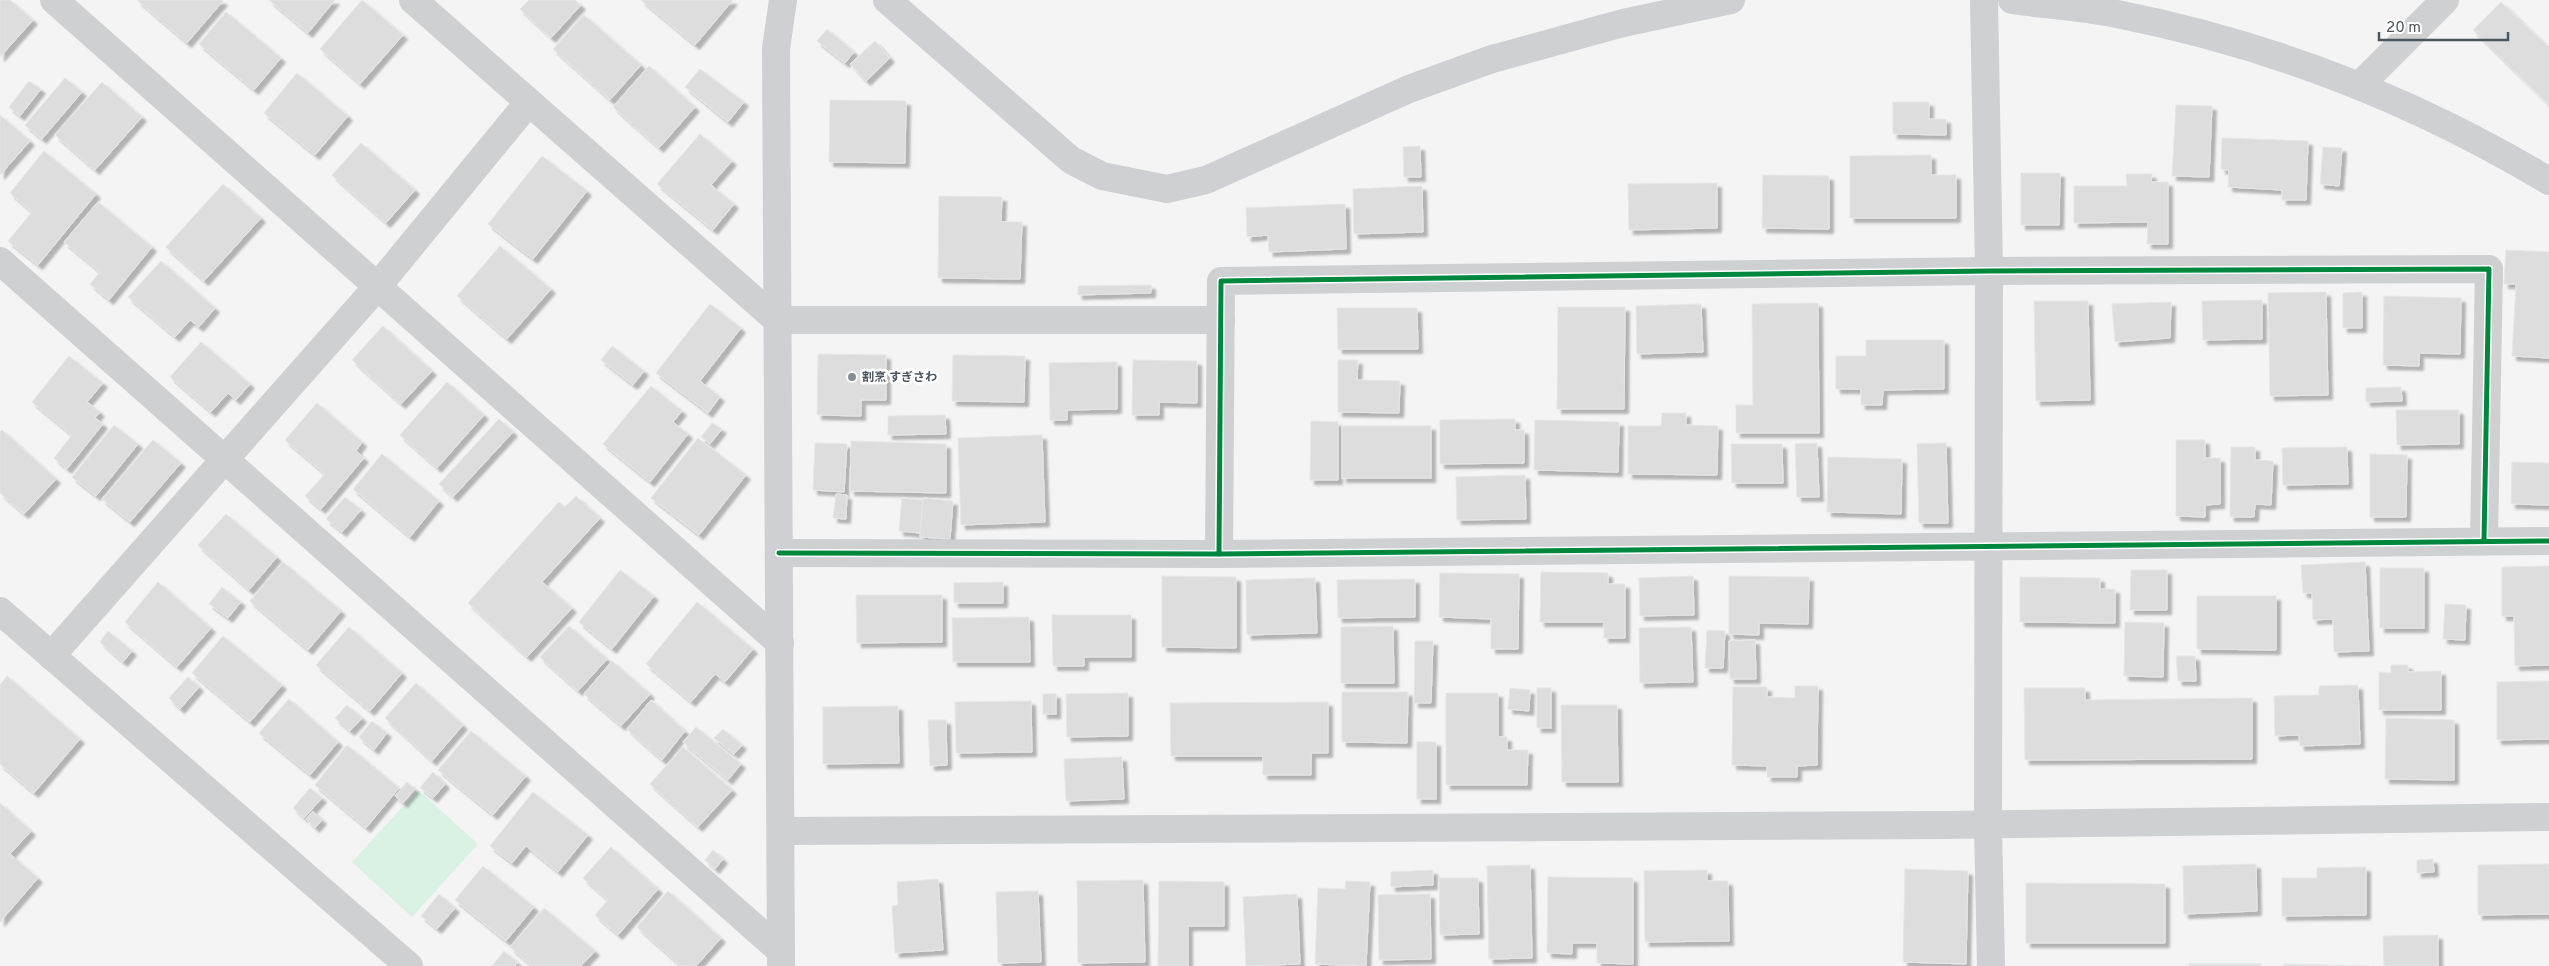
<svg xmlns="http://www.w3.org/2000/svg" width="2549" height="966" viewBox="0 0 2549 966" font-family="Overpass,'Noto Sans JP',sans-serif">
<defs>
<filter id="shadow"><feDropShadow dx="4.5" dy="4.5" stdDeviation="1" flood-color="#0004"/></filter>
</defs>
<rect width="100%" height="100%" fill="#f4f4f4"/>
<path fill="#d9f2e3" d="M418 790 478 844 412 917 352 862Z"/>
<g fill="#ddddde" stroke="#e5e6e7" filter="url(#shadow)">
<path d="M0 0H10L33 20 0 57Z"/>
<path d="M137 0H221L223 1 187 43Z"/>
<path d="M269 0H335L308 33Z"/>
<path d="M362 0 403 35 360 84 320 49Z"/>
<path d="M529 0H575L581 5 551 38 520 9Z"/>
<path d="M641 0H733L695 45Z"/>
<path d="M2501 2 2549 48V105L2473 30Z"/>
<path d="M226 12 281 58 254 90 199 44Z"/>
<path d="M584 15 641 65 610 100 553 49Z"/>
<path d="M827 29 854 52 845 63 817 41Z"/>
<path d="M875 41 890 58 866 81 850 64Z"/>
<path d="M649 66 695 107 659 148 613 107Z"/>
<path d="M700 69 744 102 728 122 685 87Z"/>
<path d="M297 73 348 116 315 155 264 113Z"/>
<path d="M65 78 82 92 42 139 25 125Z"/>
<path d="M29 81 41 89 20 116 9 107Z"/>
<path d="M102 82 142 117 95 170 55 135Z"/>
<path d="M830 100 906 101 905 163 829 162Z"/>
<path d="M1893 102H1929V119H1946V135L1893 134Z"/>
<path d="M2176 105 2212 106 2209 177 2172 176Z"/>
<path d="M0 115 30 141 0 175Z"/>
<path d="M700 134 732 161 711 185 734 204 713 230 657 184Z"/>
<path d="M2222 138 2308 141 2306 200H2282V190L2228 187 2229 170 2221 169Z"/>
<path d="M361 143 415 190 386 223 332 175Z"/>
<path d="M1420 146 1421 177H1404L1403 147Z"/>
<path d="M2323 147 2342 148 2339 186 2320 184Z"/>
<path d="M44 151 96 194 38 265 8 241 32 212 10 193Z"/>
<path d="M1931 155V175H1956V218H1850V156Z"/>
<path d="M542 156 587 191 533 259 488 224Z"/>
<path d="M2021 173H2060L2059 225H2021Z"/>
<path d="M2126 174H2152L2151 182H2168V244H2147L2148 222 2074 223V186H2127Z"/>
<path d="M1763 175 1829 176V229L1762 228Z"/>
<path d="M1717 183V228L1629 230 1628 184Z"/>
<path d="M223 184 261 218 204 281 166 247Z"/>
<path d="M1422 186 1423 232 1354 234 1353 189Z"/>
<path d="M939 196 1002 197 1001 222H1022L1020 279 938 278Z"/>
<path d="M98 202 152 247 109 300 90 284 100 272 64 242Z"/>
<path d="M1345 204 1346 249 1269 252 1268 235 1247 237 1246 208Z"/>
<path d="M500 246 551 289 507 339 457 296Z"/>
<path d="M2506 250 2549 252V358L2512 356 2516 284H2504Z"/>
<path d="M161 261 215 308 199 327 190 320 175 337 128 297Z"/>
<path d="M1151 285V293L1078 295V286Z"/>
<path d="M2326 292 2328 395 2270 396 2268 293Z"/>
<path d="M2362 292V328H2343V293Z"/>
<path d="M2384 296 2461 298 2460 354 2419 353V366L2383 365Z"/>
<path d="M2262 300V339L2203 340 2202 301Z"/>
<path d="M2034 301H2088L2090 400 2036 401Z"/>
<path d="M2171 302 2170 338 2115 342 2112 304Z"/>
<path d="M1818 303 1819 433H1736V405H1753L1752 304Z"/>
<path d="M710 304 741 328 700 381 720 397 708 413 656 373Z"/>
<path d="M1701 304 1703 352 1637 354 1636 306Z"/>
<path d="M1558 307H1625L1624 409H1557Z"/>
<path d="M1337 308H1417L1418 349H1338Z"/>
<path d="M383 326 432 371 401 404 352 360Z"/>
<path d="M1866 340H1944V389L1883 390 1882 405H1861V389H1836V356H1866Z"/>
<path d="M201 342 250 384 236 400 228 393 211 412 170 377Z"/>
<path d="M612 346 644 371 633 385 601 360Z"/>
<path d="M818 354 886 355V400H861V416L817 415Z"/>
<path d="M953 355 1025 356 1024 402 952 401Z"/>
<path d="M69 356 103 383 87 402 100 412 95 418 103 424 67 469 54 458 72 435 32 402Z"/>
<path d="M1133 360 1197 361V403L1159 402V415H1132Z"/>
<path d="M1338 360H1358L1357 380 1400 381 1399 413 1338 412Z"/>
<path d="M1117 362V409L1067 410V420H1050L1049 363Z"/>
<path d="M447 382 484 415 437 468 400 435Z"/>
<path d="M651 386 682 411 673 422 688 434 650 482 603 444Z"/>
<path d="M2401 387 2402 401 2366 402V388Z"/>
<path d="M317 403 362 442 356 451 364 458 321 509 305 496 325 474 285 440Z"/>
<path d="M2396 410H2459V444L2397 445Z"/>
<path d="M1662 413H1686V425L1718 426 1717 475 1628 474V426H1661Z"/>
<path d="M945 415 946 434 888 435V416Z"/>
<path d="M499 419 513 432 453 497 439 484Z"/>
<path d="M1515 419V430H1524V463L1440 464V420Z"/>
<path d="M1535 420 1619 422 1618 472 1534 470Z"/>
<path d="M1311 421 1338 422V480H1310Z"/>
<path d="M712 423 722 429 710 444 701 437Z"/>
<path d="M114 425 138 444 96 496 72 477Z"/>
<rect x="1342" y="426" width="89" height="52"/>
<path d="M2 430 56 479 24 514 0 493V432Z"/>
<path d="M1042 435 1045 522 961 525 958 438Z"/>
<path d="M698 438 746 475 699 535 651 498Z"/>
<path d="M153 440 181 463 130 522 102 499Z"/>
<path d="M2176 440H2205V458H2220V504L2205 505V517L2176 516Z"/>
<path d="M851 441 946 444V493L850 491Z"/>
<path d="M815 443 847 444 844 492 813 490Z"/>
<path d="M1817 443 1819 497H1797L1795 444Z"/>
<path d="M1946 443 1948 523H1919L1917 444Z"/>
<path d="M1731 444H1782L1783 483H1732Z"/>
<path d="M2231 447H2255V460L2273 461 2271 505 2255 504 2254 517H2230Z"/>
<path d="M2347 447 2348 484 2283 485 2282 448Z"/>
<path d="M382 454 439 501 410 537 353 489Z"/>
<path d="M2370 454 2407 455 2406 517H2370Z"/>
<path d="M1828 457 1902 459 1901 514 1827 512Z"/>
<path d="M2512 462 2549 463V505L2511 504Z"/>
<path d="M1525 475 1526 519 1457 520 1456 477Z"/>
<path d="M836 494 847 495 846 519 833 518Z"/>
<path d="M576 496 600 518 542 582 572 608 527 657 468 603 559 502 565 507Z"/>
<path d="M345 497 361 510 342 532 326 519Z"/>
<path d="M902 498 923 500 920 533 899 531Z"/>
<path d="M923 498 953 501 950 539 920 537Z"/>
<path d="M226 514 277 557 249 590 198 545Z"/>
<path d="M283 562 341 611 308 650 250 601Z"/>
<path d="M2365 562 2369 651 2334 652 2333 619 2313 620 2312 593H2303L2301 565Z"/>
<path d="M2549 566V665L2515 666 2514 616H2502V567Z"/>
<rect x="2380" y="568" width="44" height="60"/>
<path d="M620 570 654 596 612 649 579 622Z"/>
<path d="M2131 570H2167V610H2130Z"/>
<path d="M1541 572 1608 573V584H1625V638H1604V622H1540Z"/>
<path d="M1440 573 1519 574 1518 649H1491V619L1439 617Z"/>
<path d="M1162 576 1236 577V648L1162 647Z"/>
<path d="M1693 576 1694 615 1640 616 1639 578Z"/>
<path d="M1729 576 1809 577 1808 624 1759 623V635L1729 634Z"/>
<path d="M2020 577 2100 578V589H2115V623L2020 622Z"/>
<path d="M1315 578 1317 633 1247 635 1246 580Z"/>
<path d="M1415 579V617L1338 618 1337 580Z"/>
<path d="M158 582 211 628 177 667 125 622Z"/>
<path d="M1003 582V603H954V583Z"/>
<path d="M222 587 241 602 228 618 209 604Z"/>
<path d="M856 595H942V642L857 643Z"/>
<path d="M2197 596H2276V650L2197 649Z"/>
<path d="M697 602 753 649 725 682 715 674 691 702 646 664Z"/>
<path d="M2445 604 2466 605 2465 640 2443 639Z"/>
<path d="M1052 615H1131V657H1084V666H1053Z"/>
<path d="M1029 617 1030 662H953L952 618Z"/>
<path d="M2125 622 2164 623 2163 677 2124 676Z"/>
<path d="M569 626 607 659 578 691 540 657Z"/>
<path d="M1393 626 1394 683H1341V627Z"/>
<path d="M349 627 402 673 370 711 316 665Z"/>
<path d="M1691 627 1693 682 1640 683 1639 628Z"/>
<path d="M1707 630 1725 631 1723 668H1705Z"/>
<path d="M108 631 132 651 123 662 100 642Z"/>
<path d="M223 636 282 685 250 722 192 673Z"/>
<path d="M1755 640 1756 679H1730L1729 641Z"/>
<path d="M1415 641H1433L1431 703H1414Z"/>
<path d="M2176 656H2195L2196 681H2178Z"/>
<path d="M612 661 650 694 621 726 584 694Z"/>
<path d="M2391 665H2408V672L2441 671V710H2379V672L2391 673Z"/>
<path d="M7 676 80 739 34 793 0 764V685Z"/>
<path d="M188 677 199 687 180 709 169 698Z"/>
<path d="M2549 681V739L2497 740V682Z"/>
<path d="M416 683 463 725 432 761 385 718Z"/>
<path d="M2358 685 2360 744 2300 746 2299 735 2275 736 2274 696 2319 695V686Z"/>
<path d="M1795 686H1818L1817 765 1797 766V777H1767V766L1732 765 1733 687H1767V697L1795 698Z"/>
<path d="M1510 688 1530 690 1529 711 1508 709Z"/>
<rect x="1537" y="688" width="14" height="40"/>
<path d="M2024 688H2085V700L2252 698V759L2025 760Z"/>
<path d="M1342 692H1408L1407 743 1342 742Z"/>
<path d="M1128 693V736L1067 737 1066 694Z"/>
<path d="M1446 693H1498V737H1507V750H1528L1527 785H1446Z"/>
<rect x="1043" y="694" width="13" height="20"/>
<path d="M289 699 338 742 310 775 259 733Z"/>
<path d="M651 700 685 731 662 760 627 729Z"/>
<path d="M1031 701 1032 752 956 753 955 702Z"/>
<path d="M1328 702V753H1311V775H1263V756H1171L1170 703Z"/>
<path d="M347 705 362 718 350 731 335 718Z"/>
<path d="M1561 705H1617L1618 782H1562Z"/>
<path d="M898 706 899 763 823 764V707Z"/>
<path d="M2386 718 2454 720V780L2385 779Z"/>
<path d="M928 720H946L947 765 930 766Z"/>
<path d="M372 721 387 733 374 750 359 737Z"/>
<path d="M696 727 741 764 728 780 683 742Z"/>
<path d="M723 729 742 745 734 754 714 738Z"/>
<path d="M471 731 526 776 493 815 438 770Z"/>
<rect x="1417" y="742" width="19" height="57"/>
<path d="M347 745 399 788 366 828 315 785Z"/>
<path d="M683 747 732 790 698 827 650 784Z"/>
<path d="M1122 757 1124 799 1066 801 1064 759Z"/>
<path d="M433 772 445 784 433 798 420 788Z"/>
<path d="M407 782 415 789 403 803 395 796Z"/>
<path d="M310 788 322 798 304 818 293 808Z"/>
<path d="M533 792 588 835 558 872 526 846 512 863 490 846Z"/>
<path d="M0 803 31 831 10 854 38 878 0 922Z"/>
<path d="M313 811 322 820 315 828 306 819Z"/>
<path d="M611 847 658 889 618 935 595 915 608 900 583 878Z"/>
<path d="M713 850 723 859 715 869 705 860Z"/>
<path d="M2433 859 2434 872 2417 873V860Z"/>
<path d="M2256 864 2257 911 2184 914 2183 866Z"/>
<path d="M2549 864V914L2478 915V865Z"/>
<path d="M1530 865 1532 958 1489 959 1487 866Z"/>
<path d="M483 866 534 907 506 941 455 900Z"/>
<path d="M2366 867V915L2282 916V878H2317V868Z"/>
<path d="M1905 869 1968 871 1966 964 1903 962Z"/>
<path d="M1433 870V885L1391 887V872Z"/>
<path d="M1707 870V881H1728L1729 941 1645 942 1644 871Z"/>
<path d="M1548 877 1633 878V964L1597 963V943H1572V954L1547 953Z"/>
<path d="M1439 878H1478L1479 934 1440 935Z"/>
<path d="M938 879 943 950 895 953 892 906 898 905 897 882Z"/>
<path d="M1143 880 1145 962 1078 963 1077 881Z"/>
<path d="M1159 881 1224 882V926H1188V966H1158Z"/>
<path d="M1346 881 1370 882 1366 966 1315 964 1318 888 1345 889Z"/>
<path d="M2026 883 2165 884V943H2026Z"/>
<path d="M668 891 721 938 696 966H681L637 927Z"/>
<path d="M1038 891 1041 962 998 963 996 892Z"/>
<path d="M439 894 455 908 437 929 421 916Z"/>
<path d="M1297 894 1300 964 1246 966 1243 897Z"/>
<path d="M1430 894 1431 959 1379 960 1378 895Z"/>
<path d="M544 908 595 951 581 966H532L510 947Z"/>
<path d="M2438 935V966H2384L2383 936Z"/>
<path d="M504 951 518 963 515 966H492Z"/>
<rect x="2189" y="964" width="72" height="2"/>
<path d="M2284 964 2369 966H2284Z"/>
</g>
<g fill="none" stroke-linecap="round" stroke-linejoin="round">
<g stroke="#ced0d2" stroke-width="28">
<path d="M54 0 780 643"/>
<path d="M413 0 777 320H1221"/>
<path d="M2359 86 2445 0"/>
<path d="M0 261 781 951"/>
<path d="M779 553 1219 554 2549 541"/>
<path d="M1219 554 1221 281 1989 271 2489 269 2484 541"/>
<path d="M0 611 409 966"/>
<path d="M51 656 377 287 528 103"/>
</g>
<g stroke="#ced0d4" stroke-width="28">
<path d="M887 0 1071 160 1102 176 1167 189 1206 180 1409 89 1492 59 1623 23 1731 0"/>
<path d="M1984 0 1989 271 1988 825 1991 966"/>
<path d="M2012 0C2046 5 2082 7 2117 14 2269 44 2416 101 2549 181"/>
<path d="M781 831 1945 825 2549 817"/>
<path d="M781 966 776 49 783 0"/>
</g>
<g stroke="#fff" stroke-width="8">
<g id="cycleway">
<path d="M779 553 1219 554 2549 541"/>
<path d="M1219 554 1221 281 1989 271 2489 269 2484 541"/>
</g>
</g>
<use href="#cycleway" stroke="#00873e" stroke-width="5"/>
</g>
<circle fill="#868d94" stroke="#fff" stroke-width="2" cx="852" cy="377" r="5"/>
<g text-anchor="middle" stroke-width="5" stroke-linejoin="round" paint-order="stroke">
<g font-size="12" font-weight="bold" fill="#4a5661" stroke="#fff" text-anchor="start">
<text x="862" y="381">割烹 すぎさわ</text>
</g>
</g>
<path d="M2379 32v8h129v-8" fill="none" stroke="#4a5661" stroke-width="2.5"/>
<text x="2386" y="32" font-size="15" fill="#4a5661" stroke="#ffffff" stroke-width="4" paint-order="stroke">20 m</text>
</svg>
